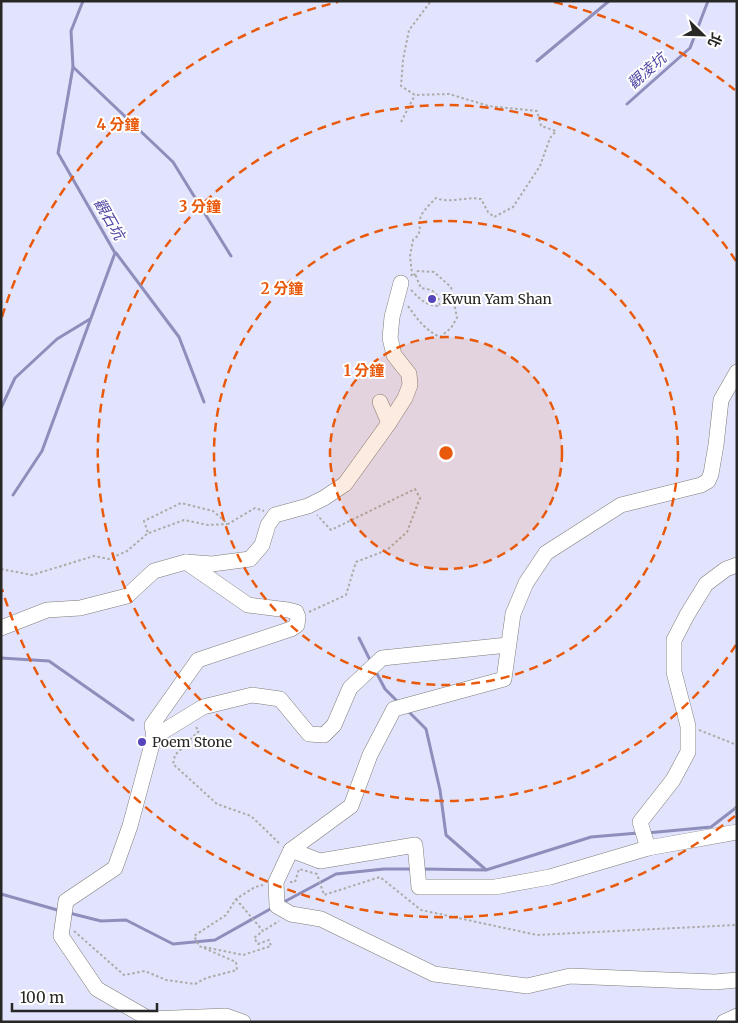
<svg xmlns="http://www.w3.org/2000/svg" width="738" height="1023" viewBox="0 0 738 1023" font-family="Merriweather,'Noto Sans TC',serif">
<rect width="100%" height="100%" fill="#f6f5f1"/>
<rect fill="#e2e4fd" x="1" y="1" width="736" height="1021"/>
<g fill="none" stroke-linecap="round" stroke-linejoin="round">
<g stroke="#8d8ebb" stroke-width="3">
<path d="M537 61 609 1"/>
<path d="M73 67 173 162 231 256"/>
<path d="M627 104 690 48 708 1"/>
<path d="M116 253 179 337 204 402"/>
<path d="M1 408 15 378 57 339 90 319"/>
<path d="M13 495 42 451 115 253 58 153 73 67 71 31 83 1"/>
<path d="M359 638 371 662"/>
<path d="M1 658 49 661 133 720"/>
<path d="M375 670 385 689 399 703"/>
<path d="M407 710 426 729 440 790 446 835 485 869"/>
<path d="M647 833 711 827 737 807"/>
<path d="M422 869 486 870 591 837 638 833"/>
<path d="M1 894 61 911"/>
<path d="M282 903 336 874 384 869H413"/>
<path d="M69 913 101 921 126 920 173 944 215 940 272 908"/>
</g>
<g stroke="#7d7c78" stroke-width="16">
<g id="minor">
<path d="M401 283 392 317 390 338 394 355 409 374 410 385 405 398 389 423 345 484 324 498 308 506 275 515 268 525 262 545 250 559 212 564 186 562 248 605 288 610 296 612 298 617 297 625 291 629 198 660 152 725 154 737 203 707 252 695 280 699 309 734 324 735 334 725 350 688 382 658 508 645"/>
<path d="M737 372 721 400 716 445 711 474 708 481 701 485 621 505 546 553 526 583 513 614 504 679 394 709 370 755 351 806 291 850 320 861 415 845 419 887H495L550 877 648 848 737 832"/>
<path d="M380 402 389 423"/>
<path d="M1 628 47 610 80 608 127 596 154 571 186 562"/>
<path d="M154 737 130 826 115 868 66 901 61 936 97 989 149 1019 226 1016 243 1022"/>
<path d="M648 848 640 822 673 780 688 752V726L674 672V640L687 615 706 584 726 569 737 565"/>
<path d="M291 850 276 882 277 906 291 914 321 919 434 974 527 986 570 976 715 982 737 980"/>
<path d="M724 1022 737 1016"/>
</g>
</g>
<g stroke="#acaba8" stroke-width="2" stroke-dasharray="2.5 2.5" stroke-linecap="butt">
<path d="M401 122 415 95"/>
<path d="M411 276 412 274 410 256 413 240C425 231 416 225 422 214 425 209 431 203 436 198 450 204 465 196 481 199L488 212 494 217 513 207 540 166 550 138 556 131 541 126 537 111 489 106 449 94 415 95 401 86 403 60 409 30 431 1"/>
<path d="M411 290C421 300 426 306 440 306 438 292 434 290 421 288L415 274"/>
<path d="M408 306C417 319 425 330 440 337L451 328 457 318 451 287 434 272 418 271 412 277"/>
<path d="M149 533 184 520 208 525 228 524"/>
<path d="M1 569 32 575 94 556 109 559 127 551 148 533 144 521 181 503 213 511 228 524 255 508 264 511"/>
<path d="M309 612 346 595 356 562 387 550 407 532 420 498 415 489 331 530 317 515"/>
<path d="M196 727 199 731 175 755 173 764 217 804 251 816 280 844"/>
<path d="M699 730 737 745"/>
<path d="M737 808 735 809 737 815"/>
<path d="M290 882H295L299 869 317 874 324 895 380 877 421 910 537 935 737 925"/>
<path d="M236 899 263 931 279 921"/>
<path d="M74 931 124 975 145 971 166 980 195 984 206 978 237 970 236 962 199 946 194 936 226 915 236 899 255 887 263 885"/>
<path d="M204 947 243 955 271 946 269 940 258 944 254 938 263 931"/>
</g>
<use href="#minor" stroke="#fff" stroke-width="15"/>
</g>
<circle cx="446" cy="453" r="116" fill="#e8590c" fill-opacity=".12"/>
<g fill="none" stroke="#e8590c" stroke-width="2.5" stroke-dasharray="9 6">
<circle cx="446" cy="453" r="116"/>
<circle cx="446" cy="453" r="232"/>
<path d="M736 645A348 348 0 1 1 736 261"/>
<path d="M735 816A464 464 0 0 1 2 589M2 317A464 464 0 0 1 338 2M554 2A464 464 0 0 1 735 90"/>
</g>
<g fill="#5445bc" stroke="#fff" stroke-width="2">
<circle cx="432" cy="299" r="5"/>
<circle cx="142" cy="742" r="5"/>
</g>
<g text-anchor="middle" stroke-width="4" stroke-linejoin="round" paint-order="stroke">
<g font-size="14" fill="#272725" stroke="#fff" text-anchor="start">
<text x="442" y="304">Kwun Yam Shan</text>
<text x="152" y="747">Poem Stone</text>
</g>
<g font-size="15" font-style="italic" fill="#4f47a3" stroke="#fff">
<text transform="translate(647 71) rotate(-42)" y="5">觀凌坑</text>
<text transform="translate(109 219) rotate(60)" y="5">觀石坑</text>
</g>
</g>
<circle cx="446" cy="453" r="8" fill="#e8590c" stroke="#fff" stroke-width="2.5"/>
<g font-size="15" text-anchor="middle" font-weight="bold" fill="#e8590c" stroke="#fff" stroke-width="4" stroke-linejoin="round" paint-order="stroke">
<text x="118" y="130">4 分鐘</text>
<text x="200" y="212">3 分鐘</text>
<text x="282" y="294">2 分鐘</text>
<text x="364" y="376">1 分鐘</text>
</g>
<rect width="738" height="1023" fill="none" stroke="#272725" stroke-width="5"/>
<g transform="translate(703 35) rotate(113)" stroke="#ffffff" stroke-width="4" paint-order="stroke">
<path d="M0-4L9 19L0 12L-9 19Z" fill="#272725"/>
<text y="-8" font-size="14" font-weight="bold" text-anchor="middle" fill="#272725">北</text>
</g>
<path d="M12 1003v8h145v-8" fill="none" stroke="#272725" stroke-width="2.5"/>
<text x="20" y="1003" font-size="15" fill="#272725" stroke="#ffffff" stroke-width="4" paint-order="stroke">100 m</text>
</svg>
